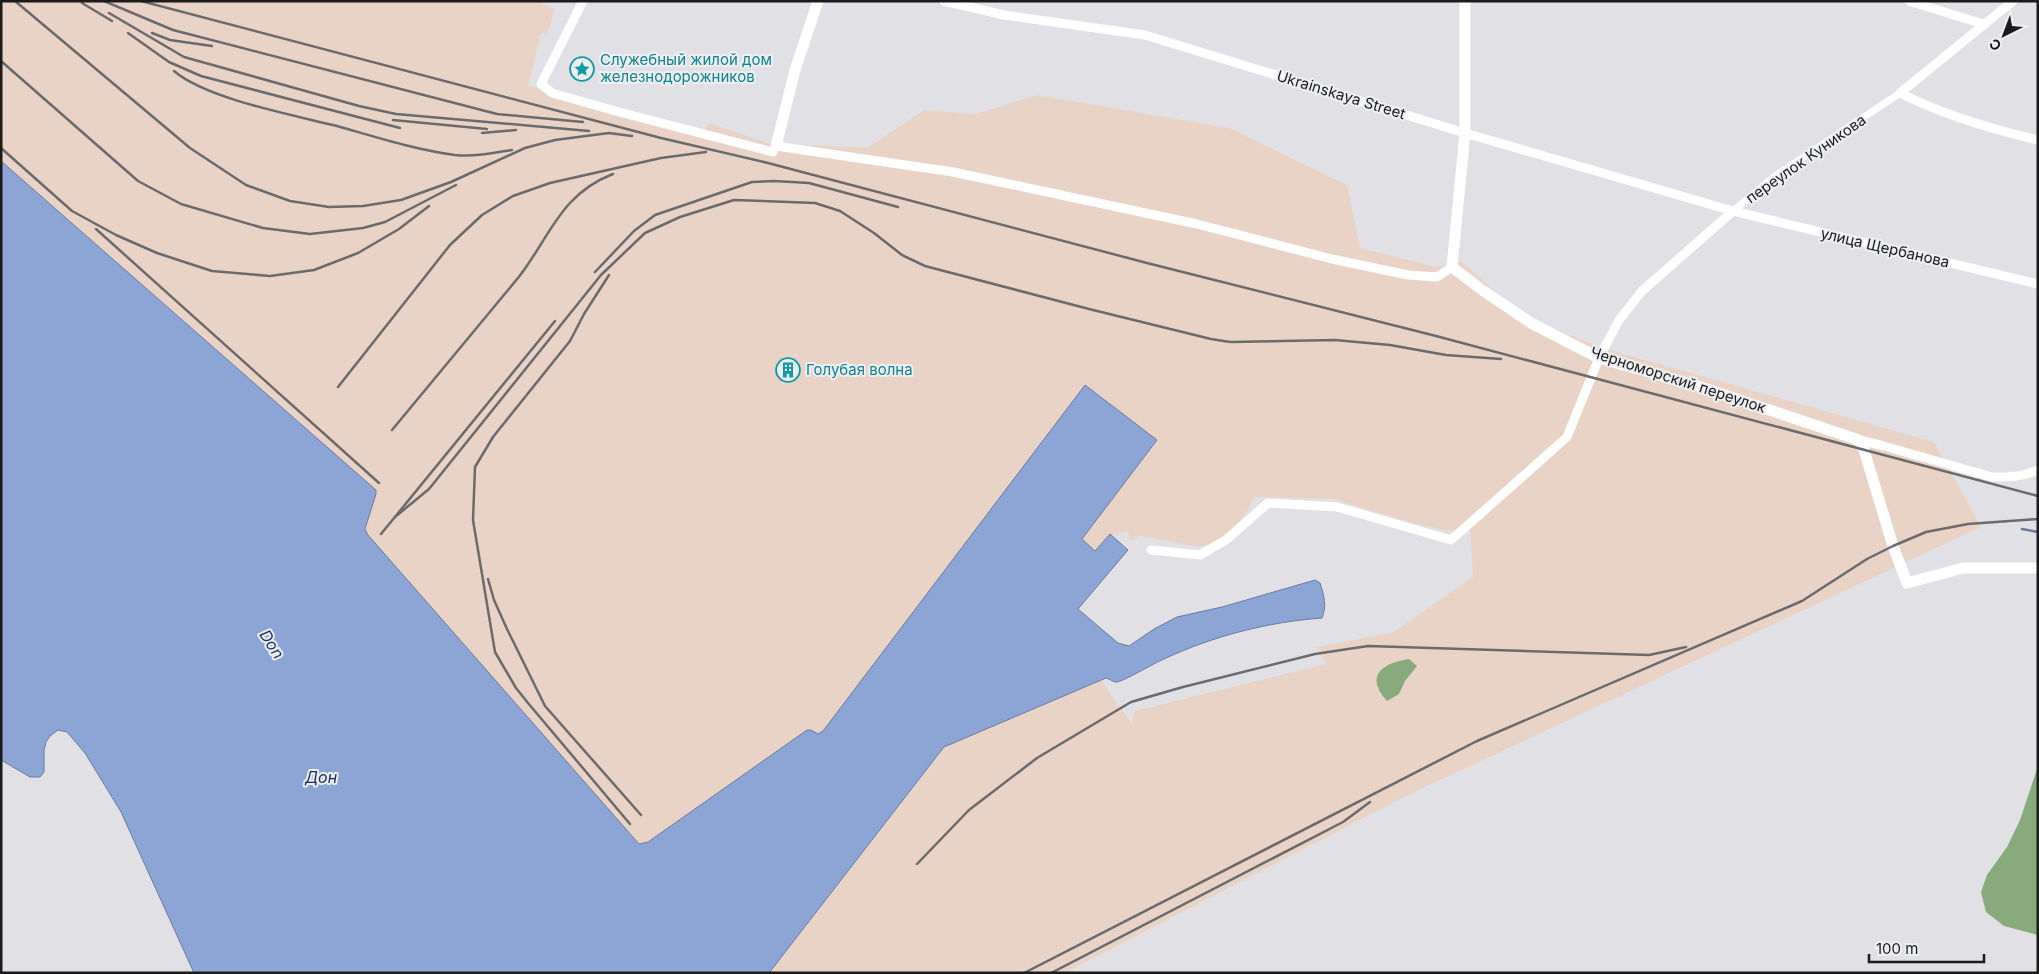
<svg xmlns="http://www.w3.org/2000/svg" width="2039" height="974" viewBox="0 0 2039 974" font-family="Inter,sans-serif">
<rect width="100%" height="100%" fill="#e1e1e5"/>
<path fill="#e9d3c6" d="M1 1H542V3L555 9 547 34 541 33 528 86 704 131 710 123 767 143 867 148 924 110 976 114 1037 95 1229 128 1347 185 1360 248 1436 267 1461 261 1520 314 1599 347 1934 442 1981 527 1408 795 1065 973H769L947 745 1102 679 1106 688 1132 724 1135 711 1326 664 1317 647 1394 632 1473 577 1470 531 1445 530 1417 524 1332 499 1254 497 1246 513 1232 530 1213 543 1199 547 1140 536 1129 541 1128 530 1110 536 1095 551 1081 539 1157 440 919 606 823 731 818 734 811 730 807 731 648 842 639 844 368 535 365 529 376 490 1 161Z"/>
<g fill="#88aa7c">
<path d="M1409 659 1417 666 1405 681 1399 694 1387 701C1364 675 1383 663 1409 659Z"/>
<path d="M2038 766V935L2004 926 1986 912 1981 892 1987 875 2007 847 2020 820Z"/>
</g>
<path fill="#8ca5d5" stroke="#6a7c9e" d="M1 161 376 490V494L365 529 368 535 639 844 648 842 807 730H811L818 734 823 731 1085 385 1157 440 1082 539 1095 551 1110 534 1128 550 1078 609 1118 643 1129 646 1154 629 1177 617 1222 607 1315 580 1320 583C1324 595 1327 606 1322 618 1268 622 1213 636 1164 659 1156 662 1121 683 1116 682 1113 682 1110 679 1106 678L944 747 769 973H194L121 812 85 753 67 732 58 730 50 736 46 742 44 750V772L40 777H30L1 760Z"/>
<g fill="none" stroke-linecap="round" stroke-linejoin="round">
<path stroke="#6a7c9e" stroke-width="2.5" d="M2022 529 2038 532"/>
<path stroke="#fff" stroke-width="7" d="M1733 211 1775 176 1900 93"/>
<g stroke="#fff" stroke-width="9">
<path d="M583 1 541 84 552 93 619 112 773 152"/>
<path d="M944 1 1004 15 1145 35 1465 133 1733 211 2038 284"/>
<path d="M1909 1 1983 24"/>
<path d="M2013 1 1900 93C1943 115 1991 129 2038 140"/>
<path d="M776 146 953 172 1197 224 1332 259 1408 275 1437 277 1452 267"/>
<path d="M1859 440 1880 445 1992 477C2009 477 2023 477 2038 470"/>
<path d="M1151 550 1200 555 1226 540 1268 503 1337 507 1451 540 1567 437 1599 358 1619 320 1642 291 1733 211"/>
</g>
<g stroke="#fff" stroke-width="11">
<path d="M1465 1V133L1452 267 1482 290 1531 323 1599 358 1701 387 1859 440 1864 450 1893 546 1907 583 1963 568H2038"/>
<path d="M776 146 795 70 818 1"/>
</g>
<g stroke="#6b6b6d" stroke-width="2.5">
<path d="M15 1 190 148 246 185 290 201 329 207 363 206 401 200 451 182 525 148 555 140 609 133 632 136"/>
<path d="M104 1 173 30 497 114 583 122"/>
<path d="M141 1 661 138 768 163 1147 263 1436 336 2038 496"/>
<path d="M82 3 112 21"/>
<path d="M109 13 184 57 359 106 396 114 589 131"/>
<path d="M128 33 169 62 201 76 400 128"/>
<path d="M152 33 170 40 212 46"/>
<path d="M1 61 138 181 181 204 263 228 310 234 363 228 385 222 456 185"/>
<path d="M174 71C207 99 293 115 337 126 376 137 416 150 455 155 474 157 493 153 512 150"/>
<path d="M393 120 487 129"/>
<path d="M482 133 516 130"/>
<path d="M1 148 72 211 116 235 157 253 212 271 270 276 314 270 358 253 399 229 429 206"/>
<path d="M96 229 379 483"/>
<path d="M595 272 634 231 655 215 752 182 774 181 809 183 898 207"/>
<path d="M609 275 584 314 570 341 493 437 475 467 473 520 495 652 516 688 528 703 630 824"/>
<path d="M338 387 450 245 482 215 513 196 550 183 661 158 706 152"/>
<path d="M392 430C434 379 476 329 518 278 549 239 560 194 613 174"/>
<path d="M395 517 429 489 601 275 645 233 680 217 734 200 815 203 840 211 874 233 902 255 925 266 1089 309 1211 339 1230 342 1335 340 1390 345 1446 355 1501 359"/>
<path d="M381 534 555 321"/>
<path d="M488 579 494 600 507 629 545 706 641 815"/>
<path d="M917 864 969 810 1037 758 1131 702 1183 687 1315 654 1368 646 1649 655 1686 647"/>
<path d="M1024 973 1477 741 1802 601 1867 559 1893 546 1926 532 1968 524 2038 519"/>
<path d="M1051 973 1343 822 1370 802"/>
</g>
</g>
<defs>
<g id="sight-ring" transform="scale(1.25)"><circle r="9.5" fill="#eeeff2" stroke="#0f9aa8" stroke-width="1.5"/><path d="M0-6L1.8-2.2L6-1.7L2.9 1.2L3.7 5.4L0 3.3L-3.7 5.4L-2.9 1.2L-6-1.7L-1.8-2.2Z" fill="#0f9aa8"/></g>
<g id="building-ring" transform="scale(1.25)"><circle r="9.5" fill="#eeeff2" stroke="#0f9aa8" stroke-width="1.5"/><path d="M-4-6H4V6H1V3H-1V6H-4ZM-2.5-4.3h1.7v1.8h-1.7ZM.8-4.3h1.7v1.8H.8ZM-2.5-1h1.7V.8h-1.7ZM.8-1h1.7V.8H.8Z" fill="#0f9aa8"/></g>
</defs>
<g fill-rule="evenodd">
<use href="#sight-ring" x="582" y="69"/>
<use href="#building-ring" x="788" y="370"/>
</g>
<g text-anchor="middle" stroke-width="4" stroke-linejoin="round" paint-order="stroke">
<g font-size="15" fill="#0d838f" stroke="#eeeff2" text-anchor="start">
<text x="600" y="65">Служебный жилой дом<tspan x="600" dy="17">железнодорожников</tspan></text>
<text x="806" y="375">Голубая волна</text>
</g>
<g font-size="15" fill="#1b1b1c" stroke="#eeeff2">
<text transform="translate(1341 95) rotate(17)" y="5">Ukrainskaya Street</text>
<text transform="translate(1806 159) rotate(-35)" y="5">переулок Куникова</text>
<text transform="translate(1885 248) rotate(13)" y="5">улица Щербанова</text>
<text transform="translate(1678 380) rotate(18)" y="5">Черноморский переулок</text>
</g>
<g font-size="16" font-style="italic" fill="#173069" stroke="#eeeff2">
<text transform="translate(272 644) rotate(57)" y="6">Don</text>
<text x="321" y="783">Дон</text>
</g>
</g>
<rect width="2039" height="974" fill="none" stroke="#1b1b1c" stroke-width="5"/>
<g transform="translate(2004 35) rotate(222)" stroke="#eeeff2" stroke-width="4" paint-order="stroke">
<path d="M0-4L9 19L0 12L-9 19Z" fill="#1b1b1c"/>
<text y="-8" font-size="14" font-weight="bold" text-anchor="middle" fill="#1b1b1c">С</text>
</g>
<path d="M1869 954v8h115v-8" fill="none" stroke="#1b1b1c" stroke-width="2.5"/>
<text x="1876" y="954" font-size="15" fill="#1b1b1c" stroke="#eeeff2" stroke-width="4" paint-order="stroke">100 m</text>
</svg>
